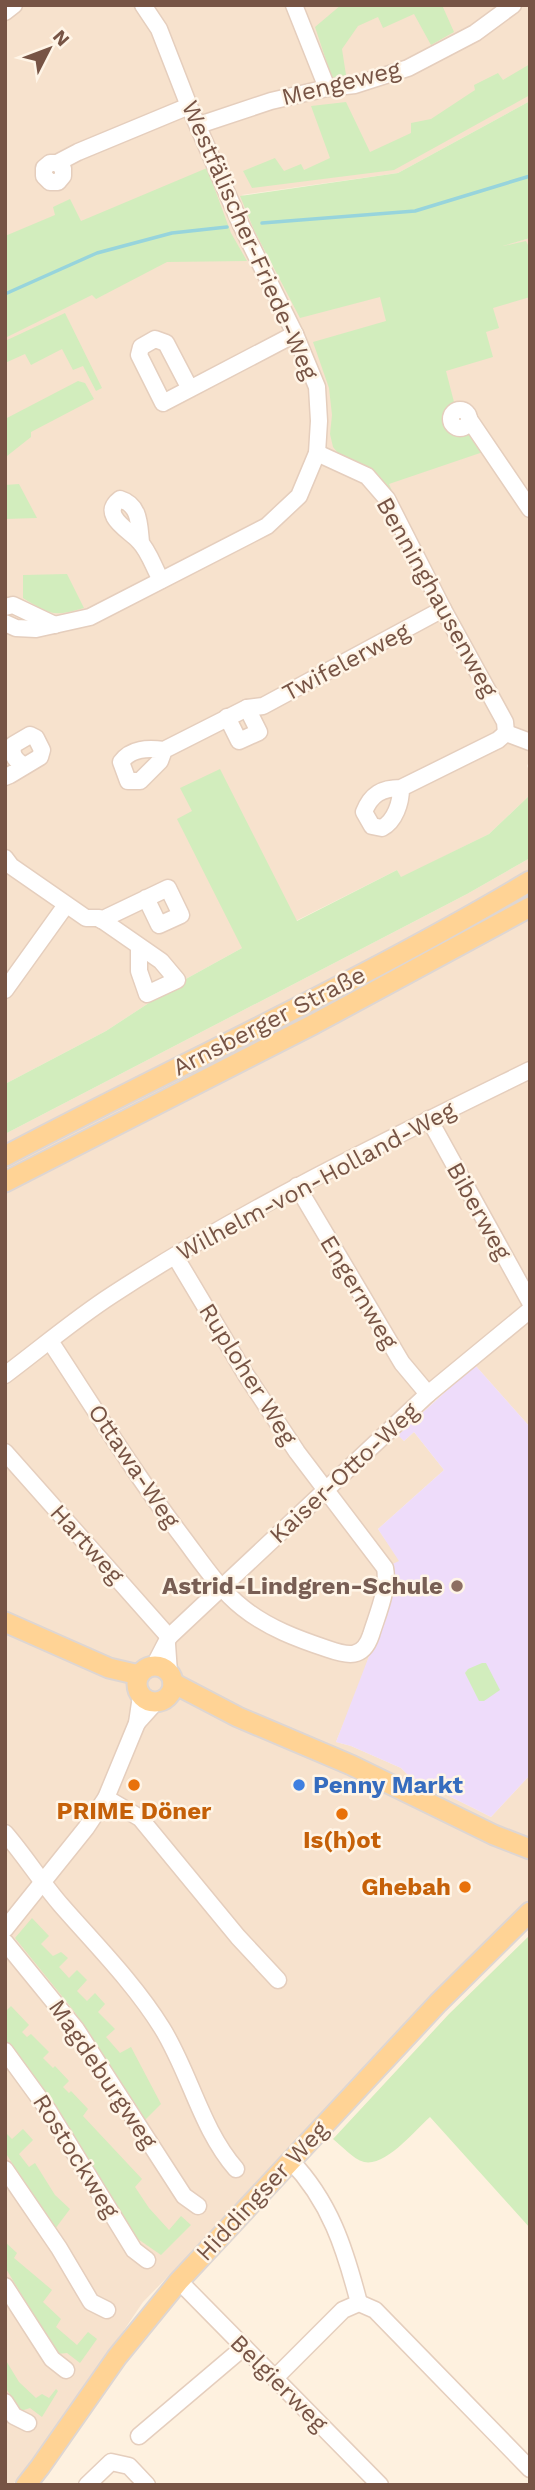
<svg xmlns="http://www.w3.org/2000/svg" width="535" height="2490" viewBox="0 0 535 2490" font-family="'Work Sans',sans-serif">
<rect width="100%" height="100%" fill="#fef1df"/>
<g fill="#f7e2cd">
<path d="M5 5H530V101L398 173 241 195 468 255 530 238V759L527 766 530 772V795L489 834 401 878 397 870 242 948 184 980 106 1031 5 1084Z"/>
<path d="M530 858V1427L475 1365 398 1434 404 1441 414 1432 444 1470 378 1529 400 1561 362 1678 336 1742 351 1746 401 1768 409 1776 491 1817 530 1775V1905L143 2302 35 2462 12 2485H5V1134L467 894Z"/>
</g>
<path fill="#eedcfa" d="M475 1365 530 1427V1775L491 1817 409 1776 401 1768 351 1746 336 1742 371 1651 388 1566 399 1561 378 1529 444 1470 414 1432 404 1441 398 1435Z"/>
<g fill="#d2edbd">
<path d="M341 5H442L454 32 431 45 414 14 383 28 378 17 358 26 342 49 346 75 332 78 315 27Z"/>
<path d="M530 64V95L394 170 252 188 243 171 275 158 284 171 301 164 304 170 330 158 311 106 346 102 370 152 411 133V123L431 119 475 90 474 85 498 73 503 80Z"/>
<path d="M530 101V238L503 246 526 241 530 249V297L493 308 499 328 486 332 493 357 446 371 455 406C445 409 443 417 445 426L455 433 469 431 486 451 389 484 392 491 371 468 338 453 333 447 330 434 332 415 329 388 313 342 386 321 380 297 300 318 254 230 240 196 398 173Z"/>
<path d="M207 168 231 233 247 261 167 262 96 299 92 295 5 338V236L55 215 53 207 70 199 81 221Z"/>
<path d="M65 313 102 388 96 391 83 366 73 370 62 349 31 365 25 354 5 363V341Z"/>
<path d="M78 381 85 383 94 399 31 432V437L7 456 5 419Z"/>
<path d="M19 484 37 518 5 519V485Z"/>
<path d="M67 574 84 608C52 617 51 615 23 598V575Z"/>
<path d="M220 769 297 921 397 870 401 877 489 834 530 795V858L467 894 5 1134V1084L106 1031 184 980 242 948 177 819 192 811 180 788Z"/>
<path d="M482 1663H486L500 1690 484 1701H479L465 1673 468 1669Z"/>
<path d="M32 1918 49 1936 41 1944 53 1956 61 1952 68 1958 59 1967 69 1978 77 1970 87 1980 77 1991 87 2001 95 1993 105 2004 98 2012 115 2029 106 2037 120 2053 131 2047 161 2104 144 2121 74 2011 15 1938Z"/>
<path d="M530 1935V2228L430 2117C415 2130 386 2167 364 2162 353 2159 342 2146 333 2139L449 2014Z"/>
<path d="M11 2006 29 2025 22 2032 27 2037 31 2034 49 2052 43 2058 53 2068 55 2066 69 2081 63 2087 69 2093 71 2091 88 2109 83 2116 142 2179 135 2187 149 2208 169 2230 181 2216 191 2225 161 2255 135 2237 53 2103 5 2040V2012Z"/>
<path d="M23 2129 33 2140 19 2154 29 2167 35 2163 55 2195 70 2209 55 2229 5 2152V2132L12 2139Z"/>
<path d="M5 2242 17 2253 14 2258 52 2290 43 2302 61 2319 56 2327 77 2345 88 2332 97 2339 80 2363 67 2353 57 2354 5 2267Z"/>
<path d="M5 2359 19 2382 36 2398 42 2394 49 2398 56 2389 58 2391 42 2417 30 2408 21 2411 5 2387Z"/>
</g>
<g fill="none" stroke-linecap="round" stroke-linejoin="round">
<g stroke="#97d4dc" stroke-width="3.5">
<path d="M262 223 415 211 530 176"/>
<path d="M5 294 97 253 172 233 227 227"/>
</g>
<g stroke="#e5cebd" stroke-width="19">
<g id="minor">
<path d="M294 5 327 88"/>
<path d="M5 12 14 5"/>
<path d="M199 125 271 101 327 88 355 85 408 68 475 33 513 5"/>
<path d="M57 163H50L44 168V176L50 182H58L63 176V168L57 163 78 152 189 106"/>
<path d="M190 389 166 343 155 339 141 347 139 355 163 403 295 334"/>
<circle cx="460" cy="419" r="9"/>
<path d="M469 419 530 509"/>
<path d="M317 453 367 476 387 499 443 609 505 722 506 733"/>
<path d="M141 542C139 524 140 505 120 499 99 515 129 530 139 541 149 551 154 568 161 580"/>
<path d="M5 607 13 605 55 625"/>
<path d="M5 623 16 628 36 629 90 617 267 526 299 496 317 453 319 421 317 387 295 334 241 225 189 106 159 29 143 5"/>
<path d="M227 717 239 741 259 732 247 708"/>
<path d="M506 733 530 742"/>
<path d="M164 750 160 761 140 781H128L121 762C131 748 148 748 164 750L247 708 263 706 443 609"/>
<path d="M5 777 10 775 40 757 42 750 36 738 30 735 13 745C11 756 16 761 25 766"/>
<path d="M401 788C401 803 395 821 382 828L372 826 364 812C371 794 382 788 401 788L498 740 506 733"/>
<path d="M5 858 11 866 86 918H99L161 961 177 980 147 994 139 971V946"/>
<path d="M101 920 168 888 181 915 159 925 146 898"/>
<path d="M5 990 66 905"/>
<path d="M429 1119 530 1302"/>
<path d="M297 1186 402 1363 428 1394"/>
<path d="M50 1341C94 1408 136 1476 184 1539 202 1563 219 1589 243 1608 268 1628 298 1639 328 1649 348 1656 363 1659 371 1635 377 1615 389 1589 385 1568L297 1452 246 1375 175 1256"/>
<path d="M5 1375C41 1348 75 1319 112 1295 245 1208 387 1140 530 1070"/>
<path d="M5 1452 169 1637"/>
<path d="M167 1644 169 1673"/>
<path d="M154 1666 169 1637 428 1394 530 1310"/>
<path d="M137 1723 155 1703"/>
<path d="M106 1798 140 1818 238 1937 278 1980"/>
<path d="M5 1833C25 1856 41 1882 61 1905 95 1944 134 1983 162 2028 190 2073 201 2129 236 2169"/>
<path d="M5 1929 86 1828 106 1798 137 1723 141 1696"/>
<path d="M5 1942 76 2029 184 2196 198 2206"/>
<path d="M5 2051 48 2110 134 2250 147 2260"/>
<path d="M290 2160C330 2201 345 2249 359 2303"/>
<path d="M5 2169 59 2248 91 2302 107 2310"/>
<path d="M179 2281 380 2485"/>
<path d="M5 2286 52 2359 66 2370"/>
<path d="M275 2378 343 2310 359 2303 375 2310 530 2469"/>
<path d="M5 2402 14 2416 28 2423"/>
<path d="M139 2436 244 2347"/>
<path d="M87 2485 111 2462 129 2466 147 2485"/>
</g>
</g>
<g stroke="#ded6d2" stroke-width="23">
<g id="major">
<path d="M5 1156C180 1064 360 982 530 881"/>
<path d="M5 1182 314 1024 530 907"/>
<path d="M5 1622 109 1668 139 1675"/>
<circle cx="155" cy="1684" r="18"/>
<path d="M173 1683 238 1717 351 1765 494 1835 530 1849"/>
<path d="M26 2485 40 2467 117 2357 179 2281 438 2003 530 1912"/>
</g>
</g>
<use href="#minor" stroke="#fff" stroke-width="16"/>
<use href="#major" stroke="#ffd395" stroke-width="19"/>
</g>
<circle fill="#8d6e63" stroke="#fff5e7" stroke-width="2.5" cx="457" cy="1586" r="7"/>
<g fill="#e8710a" stroke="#fff5e7" stroke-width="2.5">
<circle cx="134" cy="1785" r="7"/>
<circle cx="342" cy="1814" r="7"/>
<circle cx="465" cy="1887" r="7"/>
</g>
<circle fill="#3f7fe0" stroke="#fff5e7" stroke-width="2.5" cx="299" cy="1785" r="7"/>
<g text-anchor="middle" stroke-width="5" stroke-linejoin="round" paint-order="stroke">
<g font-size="24" fill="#775445" stroke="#fff5e7">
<text transform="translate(341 83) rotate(-14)" y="8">Mengeweg</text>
<text transform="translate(250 240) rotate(66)" y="8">Westfälischer-Friede-Weg</text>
<text transform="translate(437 597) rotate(61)" y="8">Benninghausenweg</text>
<text transform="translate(346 662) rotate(-28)" y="8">Twifelerweg</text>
<text transform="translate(269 1021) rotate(-27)" y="8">Arnsberger Straße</text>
<text transform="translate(316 1181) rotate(-28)" y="8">Wilhelm-von-Holland-Weg</text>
<text transform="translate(479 1211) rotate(61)" y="8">Biberweg</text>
<text transform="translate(359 1292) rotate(59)" y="8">Engernweg</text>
<text transform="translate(248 1374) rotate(58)" y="8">Ruploher Weg</text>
<text transform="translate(134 1466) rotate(56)" y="8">Ottawa-Weg</text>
<text transform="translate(344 1473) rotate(-43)" y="8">Kaiser-Otto-Weg</text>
<text transform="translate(87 1544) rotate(48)" y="8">Hartweg</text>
<text transform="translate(103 2074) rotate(56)" y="8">Magdeburgweg</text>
<text transform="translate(76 2156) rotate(58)" y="8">Rostockweg</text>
<text transform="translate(262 2191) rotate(-47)" y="8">Hiddingser Weg</text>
<text transform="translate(279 2383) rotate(45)" y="8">Belgierweg</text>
</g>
<g font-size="24" font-weight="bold" fill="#785e54" stroke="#fff5e7" text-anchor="end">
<text x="443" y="1594">Astrid-Lindgren-Schule</text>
</g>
<g font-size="24" font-weight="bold" fill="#366cbe" stroke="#fff5e7" text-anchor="start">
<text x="313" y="1793">Penny Markt</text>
</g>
<g font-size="24" font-weight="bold" fill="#c56008" stroke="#fff5e7">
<text x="134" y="1819">PRIME Döner</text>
<text x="342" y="1848">Is(h)ot</text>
<text x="451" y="1895" text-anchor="end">Ghebah</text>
</g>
</g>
<rect width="535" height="2490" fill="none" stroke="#775445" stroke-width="14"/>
<g transform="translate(49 49) rotate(48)" stroke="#fff5e7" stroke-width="5" paint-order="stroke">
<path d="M0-5L12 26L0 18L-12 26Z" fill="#775445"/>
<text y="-10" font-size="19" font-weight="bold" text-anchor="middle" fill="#775445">N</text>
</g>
</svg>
